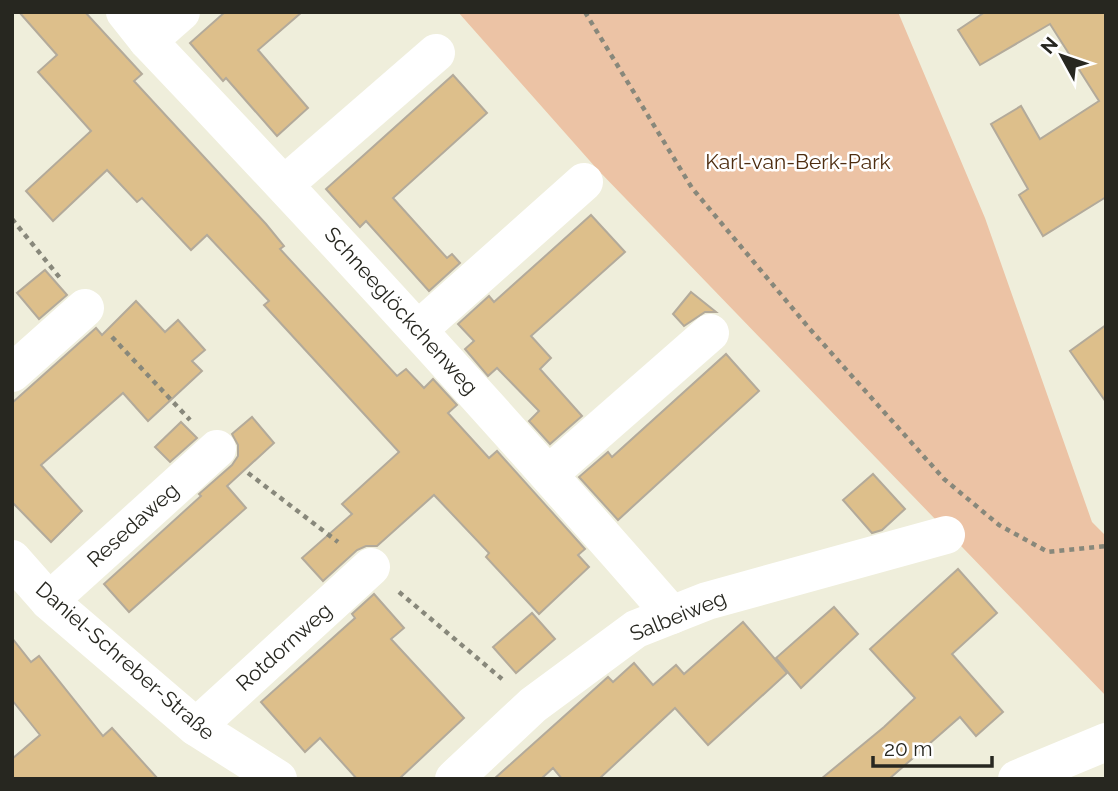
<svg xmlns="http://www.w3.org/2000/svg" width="1118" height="791" viewBox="0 0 1118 791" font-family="Raleway,sans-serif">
<rect width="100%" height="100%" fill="#efeedb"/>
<path fill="#ecc3a5" d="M458 12H898L985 218 1092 522 1106 536V696L597 169Z"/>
<g fill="#ddbf8b" stroke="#b3aa9a" stroke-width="2">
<path d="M19 12H85L142 74 134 81 266 224 284 246 280 249 397 376 406 369 424 388 433 379 457 405 448 413 489 458 497 451 585 549 578 555 589 567 539 614 486 557 489 553 434 495 377 546H366L357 550 323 581 302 558 352 514 342 504 399 452 264 305 269 301 207 235 191 250 142 198 137 202 107 170 53 221 26 191 91 131 38 72 57 55Z"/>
<path d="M225 12H302L258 50 308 108 277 136 226 78 223 81 190 43Z"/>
<path d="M985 12H1106V197L1043 236 1019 195 1028 189 991 124 1021 106 1040 139 1099 101 1050 24 980 65 958 30Z"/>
<path d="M453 75 487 113 393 198 447 258 452 254 460 263 429 291 366 221 360 227 326 189Z"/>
<path d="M591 215 625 252 531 336 551 358 540 369 582 416 550 444 529 421 539 411 497 368 488 376 465 349 474 341 458 324 489 296 494 302Z"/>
<path d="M45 270 67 295 39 319 17 293Z"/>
<path d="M691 292 716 312H705L684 326 673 314Z"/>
<path d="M136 301 165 332 178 320 205 350 192 361 202 371 148 421 123 393 41 465 82 511 51 542 12 502V403L96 328 102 335Z"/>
<path d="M1106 325V402L1070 351Z"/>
<path d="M726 354 759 391 618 520 579 477 608 452 612 457Z"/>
<path d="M252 417 274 443 227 486 246 508 129 612 104 584 201 496 199 494 232 465 238 456V445L232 434Z"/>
<path d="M181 422 197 438 170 462 155 447Z"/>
<path d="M873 474 905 509 882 530 872 533 843 500Z"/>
<path d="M958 569 997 613 952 654 1003 712 976 736 960 717 889 779H821L884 727 915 698 870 649Z"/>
<path d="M374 594 404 628 391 639 464 718 399 779H357L320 738 305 752 261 702 355 618 352 614Z"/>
<path d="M834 607 858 634 801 688 776 658Z"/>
<path d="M532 613 555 639 516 673 493 647Z"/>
<path d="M743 622 787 673 708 745 675 708 599 779H562L553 768 541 779H494L608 677 613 682 634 663 653 685 676 665 684 674Z"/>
<path d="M12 638 31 662 39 656 103 736 112 728 158 779H12V759L40 735 12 700Z"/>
</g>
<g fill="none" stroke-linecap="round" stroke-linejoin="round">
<g stroke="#88887b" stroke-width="4.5" stroke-dasharray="5 5" stroke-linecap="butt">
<path d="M585 12 692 188 809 328 944 479 999 525 1048 552 1106 546"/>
<path d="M12 219 60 278"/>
<path d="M112 337 190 420"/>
<path d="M248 473 338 542"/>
<path d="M399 592 502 679"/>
</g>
<g stroke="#fff" stroke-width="38">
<path d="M125 12 148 41C327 229 502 420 672 615"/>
<path d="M148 41 181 12"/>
<path d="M285 184 436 53"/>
<path d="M418 330 584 182"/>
<path d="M12 373 85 308"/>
<path d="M549 474 710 333"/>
<path d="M12 559 49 601 196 727 278 779"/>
<path d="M49 601 217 449"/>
<path d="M196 727 371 567"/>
<path d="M454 779 533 705 636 629 707 601 946 535"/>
<path d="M1017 779 1106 742"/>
</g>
</g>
<g text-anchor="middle" stroke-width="5" stroke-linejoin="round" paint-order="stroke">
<g font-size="21" fill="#4e2d10" stroke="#fff">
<text x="798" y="169">Karl-van-Berk-Park</text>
</g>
<g font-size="21" fill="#272720" stroke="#fff">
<text transform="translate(401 311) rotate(48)" y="7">Schneeglöckchenweg</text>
<text transform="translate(133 525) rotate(-42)" y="7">Resedaweg</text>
<text transform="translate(678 616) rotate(-22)" y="7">Salbeiweg</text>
<text transform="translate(284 647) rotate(-42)" y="7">Rotdornweg</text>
<text transform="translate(125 661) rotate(41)" y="7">Daniel-Schreber-Straße</text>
</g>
</g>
<rect width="1118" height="791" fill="none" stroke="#272720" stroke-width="28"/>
<g transform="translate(1062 56) rotate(310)" stroke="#ffffff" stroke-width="5" paint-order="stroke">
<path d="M0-5L12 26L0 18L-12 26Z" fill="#272720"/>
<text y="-10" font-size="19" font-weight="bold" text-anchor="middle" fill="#272720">N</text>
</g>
<path d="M873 756v10h119v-10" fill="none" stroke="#272720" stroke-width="3.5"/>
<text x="884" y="756" font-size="21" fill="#272720" stroke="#ffffff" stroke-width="5" paint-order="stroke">20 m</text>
</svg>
